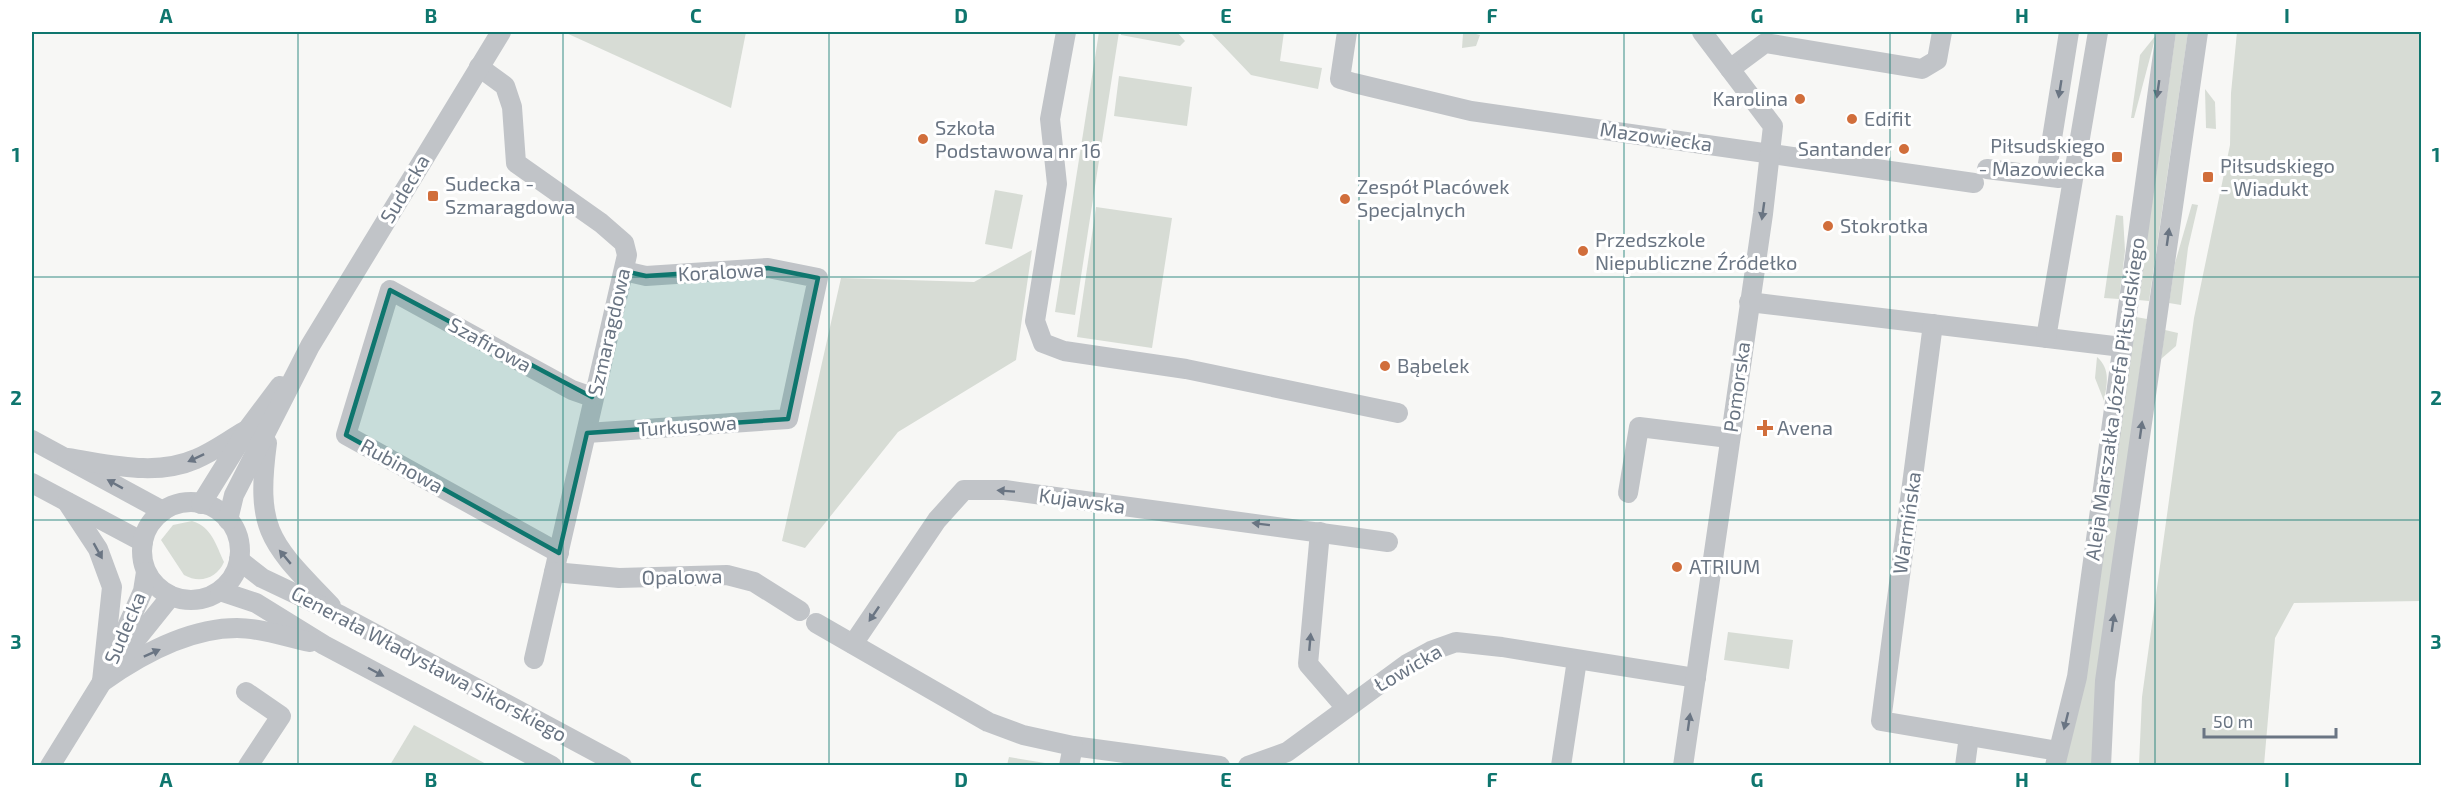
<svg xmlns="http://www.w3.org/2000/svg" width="2453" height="797" viewBox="0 0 2453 797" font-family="'Exo 2',sans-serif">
<rect width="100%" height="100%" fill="#f7f7f5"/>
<g fill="#d7dcd5">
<path d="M564 32H746L731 108Z"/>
<path d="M1099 32H1119L1075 315 1055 312Z"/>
<path d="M1121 32H1177L1185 41 1180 46 1121 35Z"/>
<path d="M1210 32H1284L1280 61 1322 68 1318 89 1251 75Z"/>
<path d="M1444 32H1468L1480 35 1476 46 1462 48 1463 34Z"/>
<path d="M2176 32H2188L2149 301 2138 300Z"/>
<path d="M2237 32H2421V601L2294 603 2275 638 2264 765H2139L2142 697 2194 318 2230 145 2231 93Z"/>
<path d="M2156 35 2134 118H2131L2140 55Z"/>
<path d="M1119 76 1192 87 1187 126 1114 116Z"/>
<path d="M2205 89 2215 102 2216 129 2206 128Z"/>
<path d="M995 190 1023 195 1012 249 985 244Z"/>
<path d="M2192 204 2198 205 2188 248 2181 305 2169 303 2175 263Z"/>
<path d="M1096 207 1172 218 1152 348 1077 337Z"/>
<path d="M2116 215 2123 216 2125 251 2119 299 2104 298Z"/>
<path d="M1032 250 1016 360 898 432 805 548 782 541 841 278 974 282Z"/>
<path d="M2136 317 2147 319 2097 680 2093 765 2064 766Z"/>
<path d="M2165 330 2178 333 2176 346 2161 359Z"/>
<path d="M2097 357C2111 369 2107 385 2104 401L2095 378Z"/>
<path d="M192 521C212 527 216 545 224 562 217 578 200 584 184 575L161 540 173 525Z"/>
<path d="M1728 632 1793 640 1789 669 1724 660Z"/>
<path d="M414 725 488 765H390Z"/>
<path d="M1009 757 1051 764V765H1007Z"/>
</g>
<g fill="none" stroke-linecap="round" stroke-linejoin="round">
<g stroke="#c1c4c8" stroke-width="20">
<path d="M1066 32 1050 119 1057 184 1035 321 1043 343 1064 351 1186 369 1398 413"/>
<path d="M1347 32 1340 79 1354 83 1471 111 1974 183"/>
<path d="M479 67 505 86 512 107 516 163 601 223 624 243 627 255 534 659"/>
<path d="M1730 69 1765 43 1922 69 1937 60 1942 32"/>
<path d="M1987 169 2059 178"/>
<path d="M2046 176 2069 32"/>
<path d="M1749 302 2122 347"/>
<path d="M1933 324 1881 721 2058 751"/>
<path d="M2046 338 2098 32"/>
<path d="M587 433 788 419 818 278 768 268 646 276 624 271"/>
<path d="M32 440 163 511"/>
<path d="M267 443C255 533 271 543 331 606"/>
<path d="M67 458C109 464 155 477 196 459 213 452 229 440 245 431"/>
<path d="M32 483 143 542"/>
<path d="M1628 493 1639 427 1729 438"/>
<path d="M67 502 98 549 112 587 102 681"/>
<circle cx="191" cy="551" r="49"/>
<path d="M201 504 247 430 280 386"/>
<path d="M228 520 234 495 310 346 501 32"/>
<path d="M1320 532 1308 664 1346 708"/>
<path d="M559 553 346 435 390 290 572 390 592 397"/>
<path d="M239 560 262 578 340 615 622 766"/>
<path d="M554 572 619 578 727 575 754 582 800 611"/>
<path d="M220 591 256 603 324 645 552 766"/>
<path d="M816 623 988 722 1023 735 1073 746 1220 766"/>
<path d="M853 644 937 520 964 490H1005L1388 542"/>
<path d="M114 656 143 591 146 572"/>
<path d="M102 682C140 655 188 628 237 628 261 628 286 637 310 642"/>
<path d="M246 692 281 716 248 766"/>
<path d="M50 766 102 682 171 596"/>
<path d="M1069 766 1073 746"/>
<path d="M1248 766 1287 752 1407 664 1431 651 1456 642 1502 647 1696 678"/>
<path d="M1561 766 1577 660"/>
<path d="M1683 766 1763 214 1773 126 1702 32"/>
<path d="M1965 766 1969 736"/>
<path d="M2055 766 2077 677 2166 32"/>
<path d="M2101 766 2105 681 2198 32"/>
</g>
</g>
<defs><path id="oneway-solid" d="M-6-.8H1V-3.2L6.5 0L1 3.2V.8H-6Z" transform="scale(1.5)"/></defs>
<g fill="#6a7583">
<use href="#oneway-solid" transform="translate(2060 89) rotate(99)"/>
<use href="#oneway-solid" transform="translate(2158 89) rotate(98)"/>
<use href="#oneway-solid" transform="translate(1763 211) rotate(98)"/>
<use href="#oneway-solid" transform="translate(2168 237) rotate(-82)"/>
<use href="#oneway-solid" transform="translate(2141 430) rotate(-82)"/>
<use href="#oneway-solid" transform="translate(196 458) rotate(155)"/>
<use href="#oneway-solid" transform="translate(115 484) rotate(-151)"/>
<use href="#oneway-solid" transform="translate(1006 491) rotate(-176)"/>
<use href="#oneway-solid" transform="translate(1261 524) rotate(-173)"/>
<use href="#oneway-solid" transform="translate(98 551) rotate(61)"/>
<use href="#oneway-solid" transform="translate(285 557) rotate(-130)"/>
<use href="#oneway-solid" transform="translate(874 614) rotate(124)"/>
<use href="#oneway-solid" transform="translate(2113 623) rotate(-82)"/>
<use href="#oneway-solid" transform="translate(1310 642) rotate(-85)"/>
<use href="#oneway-solid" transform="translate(152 653) rotate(-24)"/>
<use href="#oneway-solid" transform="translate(376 672) rotate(28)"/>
<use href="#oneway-solid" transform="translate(2066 721) rotate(104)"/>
<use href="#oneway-solid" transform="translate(1689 722) rotate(-82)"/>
</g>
<path fill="#0f766e" fill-opacity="0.2" stroke="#0f766e" stroke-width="4.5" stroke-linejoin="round" d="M768 268 818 278 788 419 587 433 559 553 346 435 390 290 592 397 624 271 646 276Z"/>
<path fill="none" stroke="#0f766e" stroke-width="1.5" stroke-opacity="0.55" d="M298 32V766M563 32V766M829 32V766M1094 32V766M1359 32V766M1624 32V766M1890 32V766M2155 32V766M32 277H2422M32 520H2422"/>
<g fill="#d16e3b" stroke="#fff" stroke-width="2">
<circle cx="1800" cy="99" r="6"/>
<circle cx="1852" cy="119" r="6"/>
<circle cx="923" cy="139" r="6"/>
<circle cx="1904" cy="149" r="6"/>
<rect x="2111" y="151" width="12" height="12" rx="3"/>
<rect x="2202" y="171" width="12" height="12" rx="3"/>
<rect x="427" y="190" width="12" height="12" rx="3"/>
<circle cx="1345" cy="199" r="6"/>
<circle cx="1828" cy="226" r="6"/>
<circle cx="1583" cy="251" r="6"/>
<circle cx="1385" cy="366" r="6"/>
<path d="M1762 419h6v6h6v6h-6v6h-6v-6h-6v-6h6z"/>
<circle cx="1677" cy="567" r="6"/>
</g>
<g text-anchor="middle" stroke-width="6" stroke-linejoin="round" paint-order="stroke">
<g font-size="20" fill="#6a7583" stroke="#fff" text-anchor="start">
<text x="1788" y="106" text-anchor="end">Karolina</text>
<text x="1864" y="126">Edifit</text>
<text x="935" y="135">Szkoła<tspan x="935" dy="23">Podstawowa nr 16</tspan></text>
<text x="2105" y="153" text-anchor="end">Piłsudskiego<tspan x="2105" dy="23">- Mazowiecka</tspan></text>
<text x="1892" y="156" text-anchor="end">Santander</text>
<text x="2220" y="173">Piłsudskiego<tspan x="2220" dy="23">- Wiadukt</tspan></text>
<text x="445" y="191">Sudecka -<tspan x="445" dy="23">Szmaragdowa</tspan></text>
<text x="1357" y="194">Zespół Placówek<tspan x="1357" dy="23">Specjalnych</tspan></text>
<text x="1840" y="233">Stokrotka</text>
<text x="1595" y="247">Przedszkole<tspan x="1595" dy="23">Niepubliczne Źródełko</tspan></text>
<text x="1397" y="373">Bąbelek</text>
<text x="1777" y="435">Avena</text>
<text x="1689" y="574">ATRIUM</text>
</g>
<g font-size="20" fill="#6a7583" stroke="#fff">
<text transform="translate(1656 137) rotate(8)" y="7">Mazowiecka</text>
<text transform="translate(405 189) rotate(-59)" y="7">Sudecka</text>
<text transform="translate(721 272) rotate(-3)" y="7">Koralowa</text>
<text transform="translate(609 332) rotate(-77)" y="7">Szmaragdowa</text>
<text transform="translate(490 345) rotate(29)" y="7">Szafirowa</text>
<text transform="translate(1737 387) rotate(-82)" y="7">Pomorska</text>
<text transform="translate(2115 399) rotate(-82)" y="7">Aleja Marszałka Józefa Piłsudskiego</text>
<text transform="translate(687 426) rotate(-4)" y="7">Turkusowa</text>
<text transform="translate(402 466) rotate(29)" y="7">Rubinowa</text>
<text transform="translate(1082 501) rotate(8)" y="7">Kujawska</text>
<text transform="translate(1907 523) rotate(-82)" y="7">Warmińska</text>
<text transform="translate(682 577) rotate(-1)" y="7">Opalowa</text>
<text transform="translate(125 628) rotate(-67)" y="7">Sudecka</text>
<text transform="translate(429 664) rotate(28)" y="7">Generała Władysława Sikorskiego</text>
<text transform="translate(1408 668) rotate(-30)" y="7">Łowicka</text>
</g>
</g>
<rect width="2453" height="797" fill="none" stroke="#ffffff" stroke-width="66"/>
<path d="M2204 728v9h132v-9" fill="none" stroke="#6a7583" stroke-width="3"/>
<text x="2213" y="728" font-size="18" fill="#6a7583" stroke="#ffffff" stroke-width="4.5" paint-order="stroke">50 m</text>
<rect x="33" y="33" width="2387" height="731" fill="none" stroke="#0f766e" stroke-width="2"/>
<g font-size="20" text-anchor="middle" font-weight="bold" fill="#0f766e">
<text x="166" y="23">A</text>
<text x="431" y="23">B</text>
<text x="696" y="23">C</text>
<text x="961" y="23">D</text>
<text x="1226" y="23">E</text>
<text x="1492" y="23">F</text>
<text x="1757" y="23">G</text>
<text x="2022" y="23">H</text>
<text x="2287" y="23">I</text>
<text x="16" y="162">1</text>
<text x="2436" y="162">1</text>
<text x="16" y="405">2</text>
<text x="2436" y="405">2</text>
<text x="16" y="649">3</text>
<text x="2436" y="649">3</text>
<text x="166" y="787">A</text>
<text x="431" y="787">B</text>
<text x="696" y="787">C</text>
<text x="961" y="787">D</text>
<text x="1226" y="787">E</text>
<text x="1492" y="787">F</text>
<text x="1757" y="787">G</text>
<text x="2022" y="787">H</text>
<text x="2287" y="787">I</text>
</g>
</svg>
